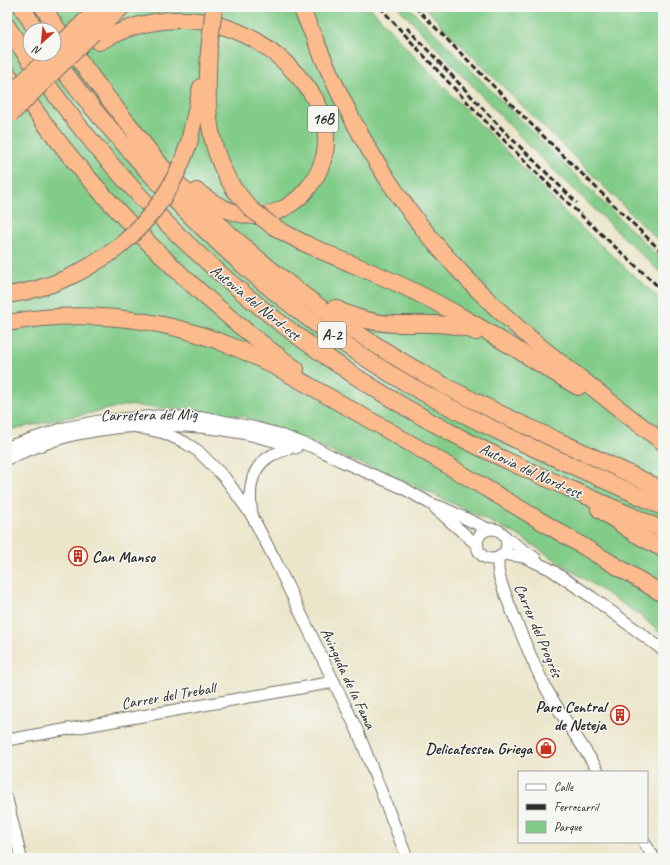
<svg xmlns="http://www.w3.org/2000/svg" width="670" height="865" viewBox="0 0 670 865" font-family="Caveat,sans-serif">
<rect width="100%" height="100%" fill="#f6f6f2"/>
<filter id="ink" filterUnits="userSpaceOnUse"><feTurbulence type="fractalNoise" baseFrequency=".025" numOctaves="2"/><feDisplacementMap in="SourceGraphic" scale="8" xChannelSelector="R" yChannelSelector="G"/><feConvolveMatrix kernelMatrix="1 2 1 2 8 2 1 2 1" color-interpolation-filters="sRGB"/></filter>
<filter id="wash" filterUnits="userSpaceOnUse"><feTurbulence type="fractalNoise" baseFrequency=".012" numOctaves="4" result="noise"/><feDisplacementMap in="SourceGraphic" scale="16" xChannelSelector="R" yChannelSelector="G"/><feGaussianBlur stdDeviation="0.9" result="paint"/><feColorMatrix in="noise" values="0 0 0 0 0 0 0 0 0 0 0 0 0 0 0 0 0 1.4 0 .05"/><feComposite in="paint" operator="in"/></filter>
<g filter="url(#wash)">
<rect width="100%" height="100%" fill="#ebe6ca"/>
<g fill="#82cc89" stroke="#567c5a" fill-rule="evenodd">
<path d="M7 7H370L410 52 570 217 663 302V635L641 616 516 534 420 488 243 416 127 405 14 429 7 431ZM30 30H54V54H30Z"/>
<path d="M398 7H409L559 159 663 261V275L534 151Z"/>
<path d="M425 7H663V245L448 32Z"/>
</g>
</g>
<g filter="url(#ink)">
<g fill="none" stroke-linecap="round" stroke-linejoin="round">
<g stroke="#6e6c63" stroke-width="13">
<g id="minor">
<path d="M137 427 164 433 184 442 198 451 225 478 252 516 274 558 358 732 407 858"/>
<path d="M7 447 65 428 99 421 156 416 208 418 256 428 275 433 318 449 341 461 403 488 431 504 443 508 488 529"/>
<path d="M7 459C28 450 50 441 73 435 146 419 226 423 296 448"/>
<path d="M435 508 478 546"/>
<path d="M252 514C248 491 250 467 272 455 279 452 286 450 293 447"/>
<circle cx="492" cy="544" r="15"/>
<path d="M505 537 535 558"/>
<path d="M503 554 524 557 550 569 593 598 663 650"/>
<path d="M499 557C495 573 504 589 509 604 521 633 532 662 547 690 563 718 582 745 599 772"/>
<path d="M7 740 334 682"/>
<path d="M7 799 21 858"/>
<path d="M644 842 654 858"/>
</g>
</g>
<g stroke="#6e6c63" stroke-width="18">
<g id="highway">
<path d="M22 7 36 30"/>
<path d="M43 7C70 49 100 89 131 127 143 143 155 160 169 174 246 257 339 327 438 382 511 422 589 453 663 490"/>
<path d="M301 7C326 66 352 126 388 180 425 237 471 287 522 331 540 347 560 362 579 377 607 399 634 421 663 442"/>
<path d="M85 21 101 7"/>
<path d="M7 26C24 54 43 79 63 105 169 245 307 358 463 439 528 473 597 499 663 530"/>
<path d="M93 33 122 7"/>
<path d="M99 42C109 37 119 31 130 28 192 8 254 26 297 75 313 92 325 113 326 137 328 175 294 216 254 216 233 215 213 204 197 191"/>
<path d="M209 50C206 102 205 144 234 189"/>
<path d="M52 54C73 86 97 114 122 142 205 239 301 323 411 386 492 432 579 468 663 507"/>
<path d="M7 73C33 107 57 142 85 174 147 246 218 313 296 369"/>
<path d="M189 143 201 87"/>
<path d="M271 225C313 251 361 266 405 287 466 316 521 353 578 387"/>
<path d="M7 295C51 289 85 272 120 246"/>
<path d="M335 308C356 319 377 324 400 324 426 324 452 322 476 332"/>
<path d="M7 323C79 309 158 317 226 344 258 356 287 373 317 390 358 413 398 436 437 459 513 504 588 549 663 594"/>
<path d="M599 509 634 533 663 549"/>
</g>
</g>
<use href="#minor" stroke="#fff" stroke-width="11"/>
<use href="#highway" stroke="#fbbb8c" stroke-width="16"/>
<g stroke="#2b2b2b" stroke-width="3" stroke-dasharray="6 3" stroke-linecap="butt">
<path d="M380 7C419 51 459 94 500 136 552 190 608 240 663 291"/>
<path d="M415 7 532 125 663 253"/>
<path d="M407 28 504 131 577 203"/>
</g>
<g stroke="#6e6c63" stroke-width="18" stroke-linecap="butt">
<g id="highway-bridge">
<path d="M209 50 214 7"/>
<path d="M54 51 85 21"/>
<path d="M7 98 51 54"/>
<path d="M11 114 93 33"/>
<path d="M234 189 251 209 271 225"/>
<path d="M120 246C155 215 174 187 189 143"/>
</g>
</g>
<use href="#highway-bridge" stroke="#fbbb8c" stroke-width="16"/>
</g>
</g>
<defs>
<g id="building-ring" transform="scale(1)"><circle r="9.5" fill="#f6f6f2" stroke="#c8321e" stroke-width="1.5"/><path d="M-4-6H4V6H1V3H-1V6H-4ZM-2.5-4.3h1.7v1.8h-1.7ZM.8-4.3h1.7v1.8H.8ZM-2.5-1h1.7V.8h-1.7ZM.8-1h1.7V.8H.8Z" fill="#c8321e"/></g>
<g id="shop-ring" transform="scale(1)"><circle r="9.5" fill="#f6f6f2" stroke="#c8321e" stroke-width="1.5"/><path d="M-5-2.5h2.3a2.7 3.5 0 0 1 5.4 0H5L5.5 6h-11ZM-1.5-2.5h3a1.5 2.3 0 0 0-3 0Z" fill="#c8321e"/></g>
</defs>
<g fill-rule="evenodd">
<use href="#building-ring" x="78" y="556"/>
<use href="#building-ring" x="620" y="715"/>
<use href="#shop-ring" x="546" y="748"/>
</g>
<g text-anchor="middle" stroke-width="3" stroke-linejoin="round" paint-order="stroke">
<g fill="#f6f6f2" stroke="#686867" stroke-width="1">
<rect x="308" y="106" width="30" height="26" rx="3"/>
<rect x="318" y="322" width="28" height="26" rx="3"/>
</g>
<g font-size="15" font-weight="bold" fill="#2b2b2b">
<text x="323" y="124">16B</text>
<text x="332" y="340">A-2</text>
</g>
<g font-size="16" fill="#2b2b2b" stroke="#f6f6f2">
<text transform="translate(256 302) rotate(39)" y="6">Autovia del Nord-est</text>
<text transform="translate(149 414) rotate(-1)" y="6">Carretera del Mig</text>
<text transform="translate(531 470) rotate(25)" y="6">Autovia del Nord-est</text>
<text transform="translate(539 630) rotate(67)" y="6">Carrer del Progrés</text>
<text transform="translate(349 678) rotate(65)" y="6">Avinguda de la Fama</text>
<text transform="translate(168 695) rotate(-10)" y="6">Carrer del Treball</text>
</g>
<g font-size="16" font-weight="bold" fill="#2b2b2b" stroke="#f6f6f2" text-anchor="end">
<text x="92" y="562" text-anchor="start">Can Manso</text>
<text x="606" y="712">Parc Central<tspan x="606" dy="18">de Neteja</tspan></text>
<text x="532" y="754">Delicatessen Griega</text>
</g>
</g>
<rect width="670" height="865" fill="none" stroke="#f6f6f2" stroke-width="24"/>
<rect x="518" y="771" width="130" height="72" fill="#f6f6f2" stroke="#a5a5a2"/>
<rect x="526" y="784" width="20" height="6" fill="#ffffff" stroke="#a5a5a2"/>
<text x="554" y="791" font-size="12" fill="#2b2b2b">Calle</text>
<rect x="526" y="804" width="20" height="6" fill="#2b2b2b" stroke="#a5a5a2"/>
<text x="554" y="811" font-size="12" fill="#2b2b2b">Ferrocarril</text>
<rect x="526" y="821" width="20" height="12" fill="#82cc89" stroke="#a5a5a2"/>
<text x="554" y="831" font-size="12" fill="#2b2b2b">Parque</text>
<g transform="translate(42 42) rotate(207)"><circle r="19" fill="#f6f6f2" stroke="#a5a5a2"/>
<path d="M0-3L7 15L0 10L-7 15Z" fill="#c8321e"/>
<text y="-6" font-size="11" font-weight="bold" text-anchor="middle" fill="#2b2b2b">N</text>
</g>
</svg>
